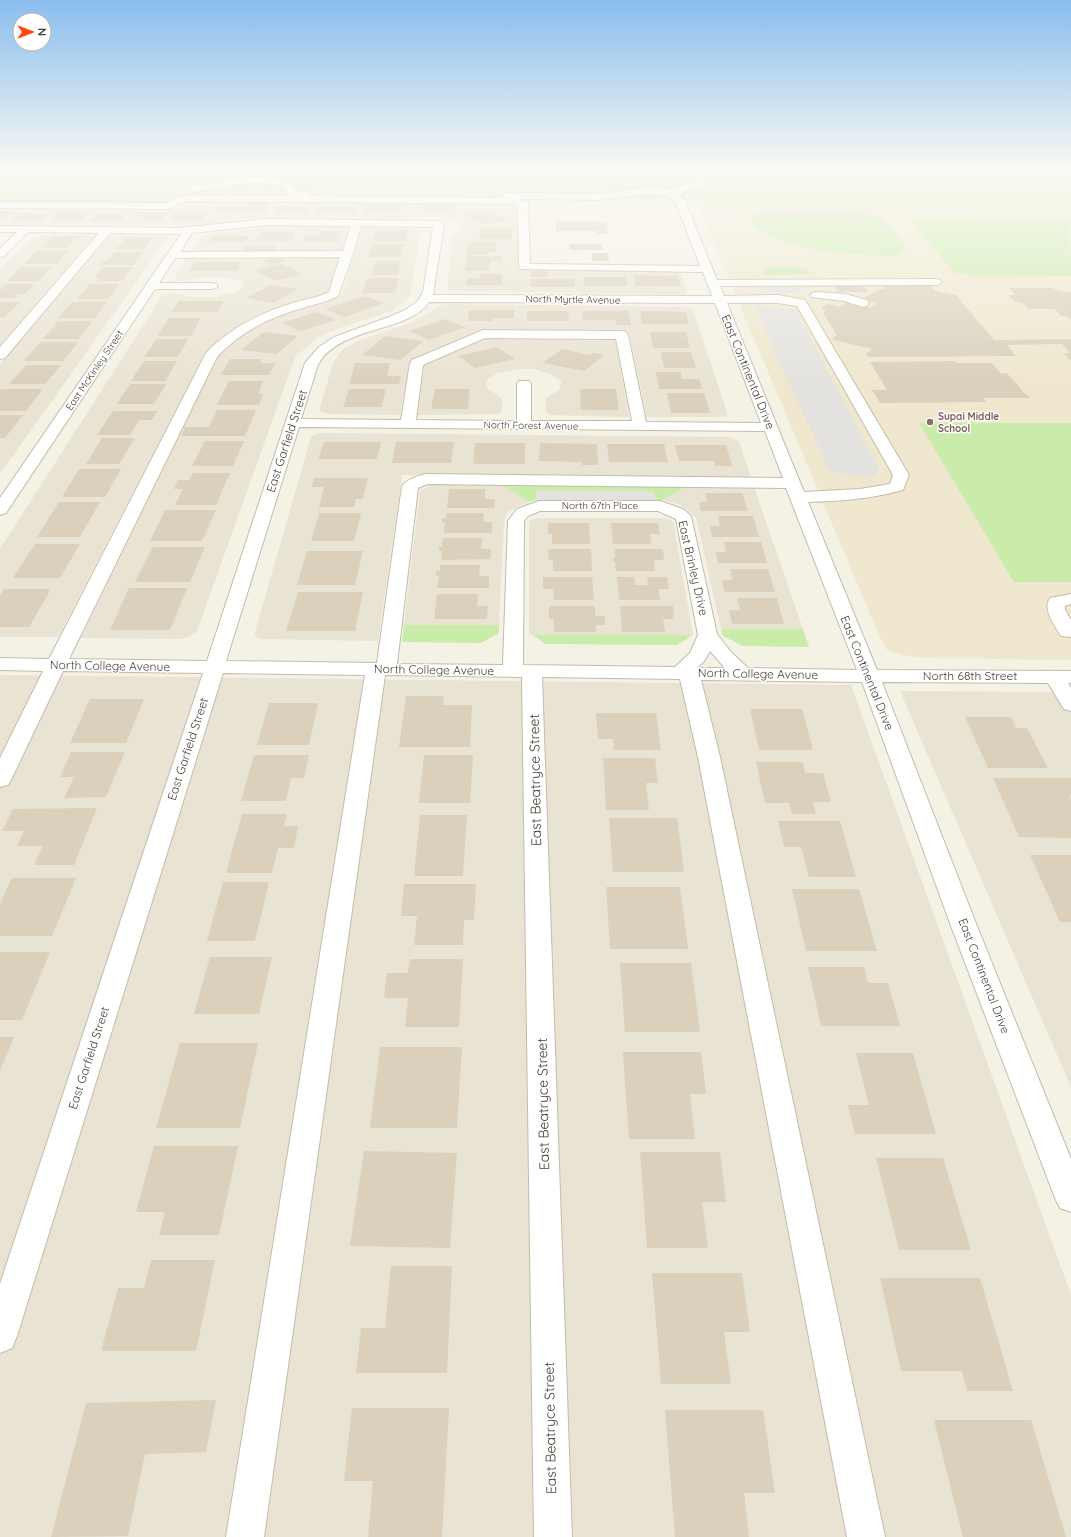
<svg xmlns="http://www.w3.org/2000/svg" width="1071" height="1537" viewBox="0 0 1071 1537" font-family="Quicksand,sans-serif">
<rect width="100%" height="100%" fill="#f4f1e5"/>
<g fill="#e9e3d3">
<path d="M188 199 517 204 519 269 680 271 687 292 679 294 450 291 447 289 453 236 461 231 463 226 453 220 440 217H415L400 219 268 218 184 226 0 225V207L174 208 180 201Z"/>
<path d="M264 227H350L342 250 335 252 191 253 202 235Z"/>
<path d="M362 228H415L421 229 410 296 403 303 391 311 339 328 317 338 295 357 197 631 190 636 180 639 81 638 218 356 233 342 252 328 279 315 333 298 342 294Z"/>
<path d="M43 235H96L0 345V270L33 237Z"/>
<path d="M109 235 162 236 168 237 0 474V364Z"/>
<path d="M334 256 340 258 329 292 324 295 268 312 253 319 218 340 203 356 58 637H0V549L162 296 173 293 198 298 215 297 236 292 243 287V284L241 281 222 277H204L184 281H175L174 279 188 257Z"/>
<path d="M445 304 690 307 693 310 728 415 720 417H647L629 333 480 331 418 357 409 363 400 415 329 414 319 411 333 363 342 350 358 341 410 323 429 313 439 306Z"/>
<path d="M486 337 615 338 629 417 549 415 546 411V398L559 390 561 385V381L551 374 533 369H523L497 373 487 380 486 383V387L502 399V411L499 414 418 415 425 362Z"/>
<path d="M323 433 730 437 739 442 751 478 402 475 378 641 262 639 257 638 255 635V632L311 437 315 434Z"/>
<path d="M435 484 502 485 529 502 520 505 508 512 504 521 499 625H404L420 491Z"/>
<path d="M686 487H754L803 629H721L696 517 681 505 662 500Z"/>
<path d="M536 518H665L673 521 693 635H532L529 633V521Z"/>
<path d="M0 675 851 685 1071 1295V1537H0Z"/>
<path d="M900 691 1071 692V1087Z"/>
</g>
<path fill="#efe7ce" d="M699 208 1071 211V660L928 658 902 655 887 650 878 633Z"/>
<g fill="#caecaa">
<path d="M0 169H1071V211L707 208 703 201 696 200 174 196 164 205 0 203Z"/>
<path d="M757 212 867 213 880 216 907 248 897 256C859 255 769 252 748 217Z"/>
<path d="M919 218H1070L1071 276 964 275 955 273 909 220Z"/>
<path d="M763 268H806L811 274 766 275Z"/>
<path d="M919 423H1071V582H1014Z"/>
<path d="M502 485 686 487 662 500H655L653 491H537L536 500 529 502Z"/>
<path d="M404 625H499V633L481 643 402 642Z"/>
<path d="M721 629H803L809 647 743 646 723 636Z"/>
<path d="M532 635H693L677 645 546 644Z"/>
</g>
<g fill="#e4e2de">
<path d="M762 287H803L807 293H765Z"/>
<path d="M754 305 766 308 795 309 880 471 870 477 843 475 829 470Z"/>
<path d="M536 491H653L655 500H536Z"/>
</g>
<g fill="#dad0bc">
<path d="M422 202H455L453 211H420Z"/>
<path d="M249 203H269L265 214H224L225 211H212L214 207 248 206Z"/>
<path d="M279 205H311L307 213H274Z"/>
<path d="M366 205H403L401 213H363Z"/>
<path d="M319 206H357L354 213H316Z"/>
<path d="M177 210H199L197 213H207L202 220H169Z"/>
<path d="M489 210 508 220 483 224 464 215Z"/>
<path d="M0 211H13L4 219H0Z"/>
<path d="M59 211H80L90 212 82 220H50Z"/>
<path d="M19 212H36L34 214H49L43 220H10Z"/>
<path d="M136 212H168L161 221H142L145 217H132Z"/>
<path d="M96 214H127L121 221H89Z"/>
<path d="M556 222H607L608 234H597V231H556Z"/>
<path d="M480 229H512V239H479Z"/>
<path d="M377 230H408L405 241H373Z"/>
<path d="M321 231H341L337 241H303L306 235H319Z"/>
<path d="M261 232H296L291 241H255Z"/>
<path d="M52 236H83L80 239H76L67 248H40Z"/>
<path d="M214 236H249L245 242H210Z"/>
<path d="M127 237H153L144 249H116Z"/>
<path d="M468 242H497L496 252H489L488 255H466Z"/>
<path d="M372 244H404L400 257H368Z"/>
<path d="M569 244H602L603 250H570Z"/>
<path d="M246 246H276L274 251H243Z"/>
<path d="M37 251H69L57 264H24Z"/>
<path d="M115 252H144L133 265H99L102 261H107Z"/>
<path d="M591 253H608L609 261H592Z"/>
<path d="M467 256H502L501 261H490L489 271H465Z"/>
<path d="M277 257 286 261 271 265 262 261Z"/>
<path d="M376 261H401L398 275H372Z"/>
<path d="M195 262H242L237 271H189Z"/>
<path d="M282 264 303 274 275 281 255 270Z"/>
<path d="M21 267H52L38 281H7Z"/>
<path d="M103 267H133L122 281H97L100 278H94Z"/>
<path d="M532 271H548L547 277H531Z"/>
<path d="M480 274H502V285H466L467 278H480Z"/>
<path d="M634 275 678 276 681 286H636Z"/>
<path d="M583 277H626L628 286H584Z"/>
<path d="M367 278H399L395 293H362Z"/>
<path d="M531 279H574L575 287H531Z"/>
<path d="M6 284H34L25 294H18L14 298H0V290Z"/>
<path d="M90 284H120L108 299H77Z"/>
<path d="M271 285 298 289 273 303 246 298Z"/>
<path d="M834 286H864L868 292H838Z"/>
<path d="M883 286H930L935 291 956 295 994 340 1071 339V361L1064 353H1070L1062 344 1007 345 1016 356 868 357 866 354 872 349 834 340 833 338 837 336 823 312H825L822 307 828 304 840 307 848 302 870 308 878 303 862 299 880 289H885Z"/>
<path d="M1009 288H1053L1055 290H1061L1063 292H1071V320L1067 316H1061L1055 309H1029L1021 302H1015L1009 295H1016Z"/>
<path d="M365 296 384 303 344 317 325 309Z"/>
<path d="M179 301H224L217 312H171Z"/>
<path d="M0 302H20L5 317H0Z"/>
<path d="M72 302H107L95 318H58Z"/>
<path d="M469 310H514V318H493L492 321H468Z"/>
<path d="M527 311H568L569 321H527Z"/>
<path d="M582 311H628L631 325H617L616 320H583Z"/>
<path d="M640 311 686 312 689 324H642Z"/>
<path d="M316 312 336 320 301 331 282 323Z"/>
<path d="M169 318H201L191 336H157Z"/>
<path d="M445 319 465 327 429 340 409 331Z"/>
<path d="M58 321H92L79 339H43Z"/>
<path d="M264 332 298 336 277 354 241 350Z"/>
<path d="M650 332H686L690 348H653Z"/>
<path d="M385 336 423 341 401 360 362 355Z"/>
<path d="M157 339H189L177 357H144Z"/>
<path d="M40 342H78L63 361H24Z"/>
<path d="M497 347 515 359 475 368 458 356Z"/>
<path d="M562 349 590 355 593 353 604 355 584 371 543 363Z"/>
<path d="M661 352H691L696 368H664Z"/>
<path d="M230 359H262L260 363H275L269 375H221Z"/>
<path d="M144 361H177L165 381H131Z"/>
<path d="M955 361 956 363H992L1001 374 1007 373 1025 394H1027L1030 398H983L986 402 880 403 872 390H887L870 362Z"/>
<path d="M355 363H390L387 376H401L399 384H349Z"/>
<path d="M26 365H61L45 384H9Z"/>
<path d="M656 372H681L682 379H699L702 389H659Z"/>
<path d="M229 381H263L258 394H263L259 405H217Z"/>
<path d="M130 384H166L154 404H117Z"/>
<path d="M2 389H43L26 411H0V391Z"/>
<path d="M349 389H386L381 407H343Z"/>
<path d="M435 389H470L468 409H431Z"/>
<path d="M580 389H616L619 410H581Z"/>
<path d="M667 393H704L710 413H671Z"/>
<path d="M217 410H256L245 436H181L185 427H209Z"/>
<path d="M113 411H157L152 420H139L130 435H97Z"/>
<path d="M0 415H23L5 438H0Z"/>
<path d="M102 438H135L119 464H86Z"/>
<path d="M205 441H244L233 466H192Z"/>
<path d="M324 442H381L377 459H318Z"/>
<path d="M396 442H454L451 463H392Z"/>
<path d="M475 443H525V464H473Z"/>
<path d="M540 443 597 444 598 465H582L581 462 539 461Z"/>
<path d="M607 444H664L668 462H609Z"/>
<path d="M675 445H726L732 466H715L714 461H679Z"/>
<path d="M79 469H121L105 497H62Z"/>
<path d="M193 473H230L216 505H175L183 489H174L178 480H189Z"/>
<path d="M314 478H368L363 499H356L354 507H319L324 487H312Z"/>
<path d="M449 489H485V499H495L494 508H447Z"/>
<path d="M705 493H742L748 511H701L699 502H707Z"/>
<path d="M59 502H100L80 537H37Z"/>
<path d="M165 510H216L202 541H150Z"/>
<path d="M319 513H361L354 541H311Z"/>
<path d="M446 513H484L483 522H492V533H444L445 522H442V518H446Z"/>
<path d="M718 516H753L759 537H712L710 526H720Z"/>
<path d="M548 523H589L590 544H552V534H548Z"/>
<path d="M611 523H658L660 534H650L651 544H613Z"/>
<path d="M443 538H482L481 549H491L490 559 441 560 442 551H439V547H442Z"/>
<path d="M724 542H761L767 563H718L716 552H726Z"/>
<path d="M35 544H80L60 578H13Z"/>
<path d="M153 547H205L190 582H135Z"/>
<path d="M548 549H591L592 571H553V560H549Z"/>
<path d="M614 549H663L664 560H654L655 571H616L615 562H613V558H615Z"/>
<path d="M307 551H363L355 585H297Z"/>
<path d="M440 565H480L479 576H489V588H437L439 576H436V571H440Z"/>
<path d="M730 569H768L775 592H724L722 580H733Z"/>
<path d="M543 577H592L594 600H554L553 589H543Z"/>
<path d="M617 577H634L635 585H649L647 577H667L669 589H658L660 600H619Z"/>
<path d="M129 588H187L170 630H110Z"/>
<path d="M4 589H51L29 627H0V595Z"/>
<path d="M298 592H363L355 631H286Z"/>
<path d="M437 594H478L477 606H488L487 619H434Z"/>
<path d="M737 598H777L784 624H732L729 610H740Z"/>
<path d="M549 606H595V616H605V625H596V632H554V619H549Z"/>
<path d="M620 606H673L674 619H663L665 632H622Z"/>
<path d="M406 696H444L443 705H472L470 747H399Z"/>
<path d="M90 699H144L126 743H70Z"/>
<path d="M269 703H318L309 745H257Z"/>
<path d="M750 709H802L813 750H759Z"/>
<path d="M596 713H656L661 750H614L613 739H598Z"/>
<path d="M965 717H1011L1016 728H1027L1048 768H988Z"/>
<path d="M71 752H125L106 797 64 798 74 777H60Z"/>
<path d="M254 755H309L304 778H291L286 801H241Z"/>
<path d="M424 755H473L470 803H419Z"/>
<path d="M603 758H655L658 783H646L649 810H606Z"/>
<path d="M756 762H803L805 773H823L831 802H813L816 814H792L789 803H765Z"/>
<path d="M993 778H1071V795H1069L1071 800V838L1019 837Z"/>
<path d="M97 808 74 865H34L43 846H17L24 831H2L13 809Z"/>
<path d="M242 814H287L284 826H298L294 848H278L272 873H226Z"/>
<path d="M420 815H467L463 876H414Z"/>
<path d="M609 818H677L684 872H613Z"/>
<path d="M778 821H840L856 877H809L801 847H784Z"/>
<path d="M1030 855H1071V922H1060Z"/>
<path d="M12 878H76L52 936H0V904Z"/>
<path d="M223 882H269L255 941H207Z"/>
<path d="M404 884H476L474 920H464L463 945H414L417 916H401Z"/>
<path d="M606 887H680L688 949H610Z"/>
<path d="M792 889H859L877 951H806Z"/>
<path d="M0 952H50L22 1020H0Z"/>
<path d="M210 957H272L259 1014H194Z"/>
<path d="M410 959H463L459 1027H405L408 998H384L387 973H408Z"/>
<path d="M620 963H691L700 1032H625Z"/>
<path d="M808 967H864L868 983H888L900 1026H821Z"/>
<path d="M0 1037H14L0 1071Z"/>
<path d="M180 1043H258L240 1128H156Z"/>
<path d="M380 1047H462L457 1128H370Z"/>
<path d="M623 1052H701L706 1094H690L695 1139H629Z"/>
<path d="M856 1053H913L936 1134H855L848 1105H869Z"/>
<path d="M154 1146H238L219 1235H159L165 1212H136Z"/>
<path d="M364 1151 457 1153 450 1248 350 1246Z"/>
<path d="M640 1152H720L726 1202H702L708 1248H647Z"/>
<path d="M876 1158H943L971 1250H899Z"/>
<path d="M151 1260H215L196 1351H101L118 1288H144Z"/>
<path d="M391 1266H452L447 1373H356L361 1328H385Z"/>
<path d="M652 1273H742L750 1332H724L731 1384H661Z"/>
<path d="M880 1278H980L1013 1391H967L962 1371H901Z"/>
<path d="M216 1400 206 1452 145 1454 128 1536 51 1537 86 1403Z"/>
<path d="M352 1408H449L442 1537H368L373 1481H344Z"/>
<path d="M665 1410H763L775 1493H744L749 1537H675Z"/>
<path d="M934 1420H1031L1066 1537H963Z"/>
</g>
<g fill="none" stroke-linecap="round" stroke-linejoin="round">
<g stroke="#c3bcaa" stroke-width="2">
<g id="minor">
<path d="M704 169H712L701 186 679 194 685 201 717 280 936 279 940 280 942 282 940 284 936 285 720 286 724 296 778 295 805 300 909 475 903 490C871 499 840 501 808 502L877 670 1071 671V683H1068L1071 688V711L1064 709 1048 683 882 682 977 926 1071 1159V1212L1060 1208 1055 1198 951 926 862 682 701 680 720 757 885 1537H847L698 757 680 679 542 677 572 1537H534L522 677 385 675 264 1537H226L365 675 223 673 17 1336 12 1348 0 1353V1284L203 673 63 671 11 780 8 785 0 787V758L43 671 0 670V658L49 659 206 353C230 328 260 313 293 303 305 299 318 298 329 292L340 257 175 258 159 283H212L216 284 218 286 216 288 212 289H155L8 510 6 513 0 515V498L181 234 110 233 5 358 0 359V347L99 233 28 232 4 256 0 257V248L17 232H0V226L179 228 267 219 439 221 444 224 433 295 712 296 703 272 521 269 519 267 518 206 512 204 188 201 179 203 170 209 0 208V202L168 203 173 199 188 195 290 196C288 194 286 190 284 189 266 175 215 188 194 192L189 189 191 187C214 181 271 170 291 185 293 187 295 190 297 192L309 193 310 196 503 198 501 196 506 193 599 194 646 188 673 189 695 182ZM646 194 669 195 672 200 676 203 700 266 530 264 528 204 526 202 516 199 599 200ZM267 225 351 226 343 251 180 252 192 233ZM361 226 433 227 423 292 417 302 405 310 389 317 334 337 319 347 305 363 207 661 69 659 217 357C240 332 270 317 303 308 315 304 327 302 338 296L353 254ZM429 302 715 303 761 423 646 422 628 335 626 332 622 331 483 330 412 360 410 363 401 420 301 419C305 406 309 393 313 381 315 375 316 368 319 363 341 326 410 332 429 302ZM727 303H778L797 306 893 475 890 484 860 489 804 492ZM485 338 616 339 632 421H531V384L529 381H519L517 384V421L416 420 423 365ZM299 427 765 431 783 478 426 474C418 476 407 479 402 486L377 663 226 661ZM428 484 786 488 857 670 748 668 731 652 717 634 691 516 683 509 660 501H539L517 509 508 521 503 665 397 664 418 488ZM540 511H658L676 519 698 635 690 653 675 667 523 665 524 521 528 516ZM710 651 725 668H697L705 660Z"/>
<path d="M816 292 845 294 867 300 869 303 867 306 863 307 844 301 812 297 810 295 812 293Z"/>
<path d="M1071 594V604L1065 606V610L1071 620V637L1061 636C1055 626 1042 609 1050 598Z"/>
</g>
</g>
<use href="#minor" fill="#fff" fill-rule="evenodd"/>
</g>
<linearGradient id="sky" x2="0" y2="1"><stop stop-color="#89bdee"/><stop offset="0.44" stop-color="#faf9f3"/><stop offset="1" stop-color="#faf9f3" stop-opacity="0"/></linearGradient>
<rect width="1071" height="384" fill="url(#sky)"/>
<circle fill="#8d6e63" stroke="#fff" stroke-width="1.5" cx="930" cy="422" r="4"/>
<g text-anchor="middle" stroke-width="3" stroke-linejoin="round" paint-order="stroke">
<g font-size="10" fill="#474134" stroke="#fff">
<text transform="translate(573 299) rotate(1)" y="4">North Myrtle Avenue</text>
<text transform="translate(94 370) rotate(-56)" y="4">East McKinley Street</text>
<text transform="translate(531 425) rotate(1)" y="4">North Forest Avenue</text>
<text x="600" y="509">North 67th Place</text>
</g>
<g font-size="10" font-weight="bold" fill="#785e54" stroke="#fff" text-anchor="start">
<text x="938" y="420">Supai Middle<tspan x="938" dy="12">School</tspan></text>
</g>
<g font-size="12" fill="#474134" stroke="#fff">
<text transform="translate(748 372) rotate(68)" y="4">East Continental Drive</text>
<text transform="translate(287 441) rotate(-72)" y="4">East Garfield Street</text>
<text transform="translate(693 568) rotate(77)" y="4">East Brinley Drive</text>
<text transform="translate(110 666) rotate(1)" y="4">North College Avenue</text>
<text transform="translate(434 670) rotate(1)" y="4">North College Avenue</text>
<text transform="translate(867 673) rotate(68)" y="4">East Continental Drive</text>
<text transform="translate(758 674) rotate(1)" y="4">North College Avenue</text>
<text x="970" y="680">North 68th Street</text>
<text transform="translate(188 749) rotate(-72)" y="4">East Garfield Street</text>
<text transform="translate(984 976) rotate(69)" y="4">East Continental Drive</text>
<text transform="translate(89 1058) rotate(-72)" y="4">East Garfield Street</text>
</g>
<g font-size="14" fill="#474134" stroke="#fff">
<text transform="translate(535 780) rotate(-91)" y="5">East Beatryce Street</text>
<text transform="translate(543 1104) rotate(-91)" y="5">East Beatryce Street</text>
<text transform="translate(550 1428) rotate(-91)" y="5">East Beatryce Street</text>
</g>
</g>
<g transform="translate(32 32) rotate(90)"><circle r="19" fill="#ffffff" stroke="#b5b3ae"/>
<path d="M0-3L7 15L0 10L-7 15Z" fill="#ff4511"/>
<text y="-6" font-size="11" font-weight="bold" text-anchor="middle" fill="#474134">N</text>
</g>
</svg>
